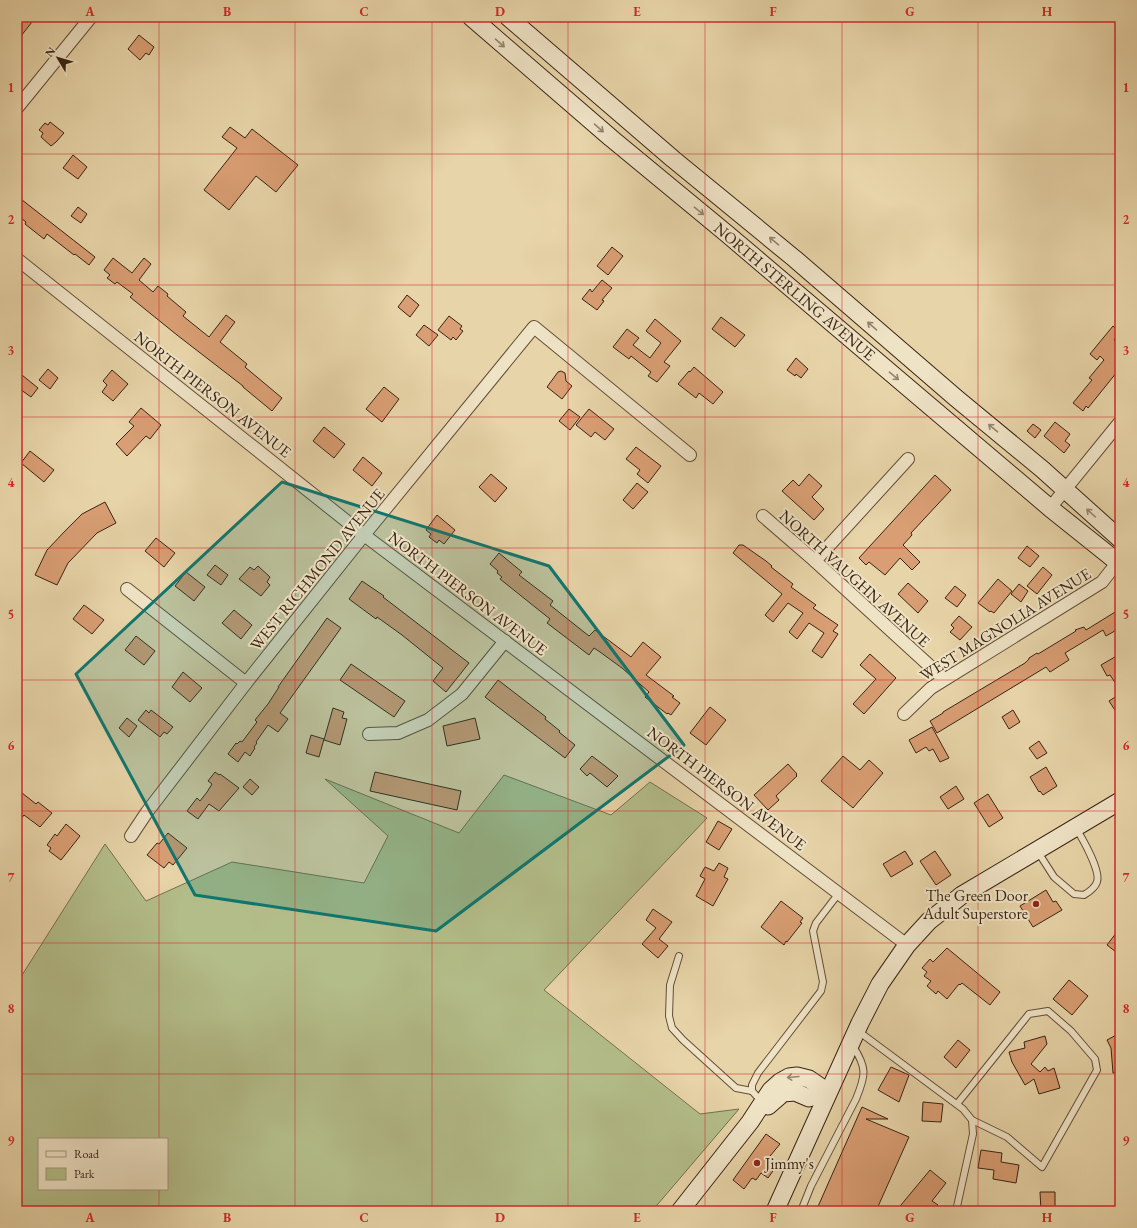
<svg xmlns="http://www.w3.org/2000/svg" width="1137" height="1228" viewBox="0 0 1137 1228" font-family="'EB Garamond',serif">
<rect width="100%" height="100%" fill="#e7d4a8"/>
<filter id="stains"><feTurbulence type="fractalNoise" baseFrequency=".005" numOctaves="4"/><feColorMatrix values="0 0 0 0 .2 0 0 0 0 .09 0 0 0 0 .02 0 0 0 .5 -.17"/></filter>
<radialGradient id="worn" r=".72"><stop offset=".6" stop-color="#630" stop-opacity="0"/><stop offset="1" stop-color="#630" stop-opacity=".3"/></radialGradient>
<path fill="#b3bd89" stroke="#76704e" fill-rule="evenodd" d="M504 775 611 815 650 782 707 818 544 990 700 1114 739 1109 652 1211H17V983L105 844 146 901 232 862 364 883 388 836 325 779 459 833ZM39 1139H167V1189H39Z"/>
<g fill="#d99e73" stroke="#392314">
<path d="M17 17H36L17 41Z"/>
<path d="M139 35 154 47 149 55 146 53 140 60 128 49Z"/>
<path d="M50 122 64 133 56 142 51 146 41 137 43 133 39 130 45 123 48 125Z"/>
<path d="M230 127 245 138 252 129 298 165 276 192 256 176 229 210 204 190 237 148 222 137Z"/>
<path d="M73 155 87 167 78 179 63 168Z"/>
<path d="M17 196 95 257 89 265 75 254 74 255 47 234 44 239 25 224 26 222 17 215Z"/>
<path d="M78 207 87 214 81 223 71 216Z"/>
<path d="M612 247 623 256 608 275 597 266Z"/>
<path d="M113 258 132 273 144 258 151 264 139 280 153 292 158 286 168 294 167 296 186 312 183 316 209 337 226 315 235 322 220 342 247 364 245 367 282 398 272 411 243 387V386L177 335 130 297 133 294 117 282 115 284 107 278 110 275 104 270Z"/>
<path d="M602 280 612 288 602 300 604 301 597 310 582 299 590 289 592 292Z"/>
<path d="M407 295 419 305 410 317 398 307Z"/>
<path d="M449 316 462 326 460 329 463 331 456 340 453 337 451 340 438 330Z"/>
<path d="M721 317 745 335 735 347 712 329Z"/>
<path d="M655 319 681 341 664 362 670 366 657 382 648 376 651 372 631 356 629 359 613 347 627 329 639 338 633 345 650 358 661 343 646 331Z"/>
<path d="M424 325 438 335 429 346 416 335Z"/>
<path d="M1113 326 1120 332 1114 340 1120 345V365L1116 371 1117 372 1088 408 1086 406 1083 411 1073 403 1092 380 1089 378 1104 360 1100 356 1097 360 1090 354Z"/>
<path d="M796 358 808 369 801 378 796 374 795 376 787 370Z"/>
<path d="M694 367 723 392 713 404 699 393 696 398 678 384 689 371 690 372Z"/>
<path d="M48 369 58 378 50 389 39 380Z"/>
<path d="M112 370 128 384 113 401 102 392 107 385 103 381Z"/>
<path d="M17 371 38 388 31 397 17 387Z"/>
<path d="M561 371 565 373 566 381 572 386 562 399 547 387 558 372Z"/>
<path d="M384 387 399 399 382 422 366 409Z"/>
<path d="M141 408 161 425 150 439 146 436 127 456 116 444 134 426 129 422Z"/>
<path d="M569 409 580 417 570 430 559 421Z"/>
<path d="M589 409 614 429 605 440 595 432 591 437 576 425Z"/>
<path d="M1055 422 1070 434 1065 441 1070 445 1064 453 1044 436Z"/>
<path d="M1033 424 1041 430 1035 438 1027 431Z"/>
<path d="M324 427 345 444 334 458 313 441Z"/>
<path d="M636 447 661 466 648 483 637 474 640 470 626 459Z"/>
<path d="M30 451 54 470 44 482 21 463Z"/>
<path d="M363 457 382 473 372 486 353 470Z"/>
<path d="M491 474 507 488 495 502 479 487Z"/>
<path d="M809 474 822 486 812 497 824 509 814 520 782 491 793 480 799 486Z"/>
<path d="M935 475 951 490 911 533 912 535 903 545 920 562 912 570 900 558 885 575 869 562 866 565 859 558Z"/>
<path d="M637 483 648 492 633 509 623 500Z"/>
<path d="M105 502 116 523 97 533 68 563 57 585 35 575 47 550 66 530 82 514Z"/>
<path d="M437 515 455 530 444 544 439 540 437 543 429 537 431 534 426 530Z"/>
<path d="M156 538 175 553 164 567 145 551Z"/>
<path d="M739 545H743L766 561 772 566 771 567 793 584 791 587 816 605 813 608 838 625 833 631 838 634 822 658 812 651 824 633 809 623 797 639 789 632 803 613 788 603 773 622 765 615 782 594 733 553Z"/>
<path d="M1027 546 1039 556 1030 567 1018 558Z"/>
<path d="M499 553 522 572 519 575 553 601 550 605 589 636 595 630 631 657 643 642 661 657 646 675 674 696 672 697 680 703 671 715 668 713 667 714 645 697 649 692 622 668 600 652 594 648 589 655 547 623 550 619 500 579 502 577 497 573 498 571 490 564Z"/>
<path d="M215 565 228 575 221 585 207 575Z"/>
<path d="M258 566 270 577 267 582 270 585 261 596 239 579 250 567 254 570Z"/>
<path d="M1043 567 1052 575 1037 594 1027 586Z"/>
<path d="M186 572 205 587 194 601 175 586Z"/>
<path d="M998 579 1012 591 994 613 991 611 990 612 978 603Z"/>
<path d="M362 581 384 596 383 597 469 663 446 692 433 681 443 668 402 635 377 617 376 619 349 599Z"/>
<path d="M908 583 928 601 918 613 898 594Z"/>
<path d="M1019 584 1028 591 1021 602 1011 594Z"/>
<path d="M955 586 966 595 957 607 945 598Z"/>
<path d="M84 605 104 620 92 634 73 619Z"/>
<path d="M1120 609V628L1106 636 1103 630 1065 653 1069 660 1050 672 1046 667 937 733 930 721 943 713V712L1025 663 1029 659V658L1037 653 1038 654 1043 651 1076 631 1075 630 1084 627 1086 630Z"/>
<path d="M234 610 252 625 241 639 222 623Z"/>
<path d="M959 616 972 627 960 640 950 632 954 628 951 625Z"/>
<path d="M327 618 341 628 280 713 288 719 278 732 268 725 256 742 257 743 254 747 255 748 250 756 245 752 238 762 228 754 236 743 237 744 240 741 242 742 257 722 255 720 268 704 279 687H278Z"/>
<path d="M136 636 155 651 144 665 125 650Z"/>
<path d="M870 654 896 678 864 714 853 704 876 679 860 665Z"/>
<path d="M1120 654V690L1110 675 1107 676 1101 665Z"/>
<path d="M351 664 405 701 394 717 340 680Z"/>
<path d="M183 672 202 688 190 702 172 687Z"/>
<path d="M498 680 546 717 545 719 560 731 559 732 575 745 565 758 485 697Z"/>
<path d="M1120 694V718L1109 701Z"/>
<path d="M710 707 726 720 706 745 690 733Z"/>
<path d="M333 708 344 712 342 718 347 719 340 745 324 740Z"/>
<path d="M146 710 149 713 151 710 173 727 167 734 164 732 160 737 138 720Z"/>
<path d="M1013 710 1020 722 1009 729 1002 717Z"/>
<path d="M127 718 137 726 129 737 119 728Z"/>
<path d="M475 718 480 739 447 746 443 726Z"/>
<path d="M932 727 949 758 940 762 933 749 929 751 926 747 916 753 909 740Z"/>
<path d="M311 735 324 739 319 757 306 753Z"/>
<path d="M1039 741 1047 753 1037 759 1029 748Z"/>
<path d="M592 756 618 776 607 787 590 773 587 776 580 769Z"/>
<path d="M843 756 860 770 869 760 883 773 853 808 821 781Z"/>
<path d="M788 764 797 774 796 775 797 776 776 796 779 800 768 810 754 795Z"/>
<path d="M1046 767 1057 786 1043 795 1040 791 1039 792 1030 777Z"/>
<path d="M215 772 219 775 220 774 239 788 219 811 209 804 198 819 187 811 197 798 200 801 207 792 212 784 208 781Z"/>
<path d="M375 772 461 791 457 810 370 791Z"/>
<path d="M250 779 259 787 252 795 243 787Z"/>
<path d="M956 786 964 799 948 809 940 797Z"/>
<path d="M17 789 36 804 38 802 52 813 40 827 24 815 17 824Z"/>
<path d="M988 794 1003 818 989 827 974 803Z"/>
<path d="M718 821 732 829 719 850 706 842Z"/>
<path d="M66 824 80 836 61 860 49 851 51 848 47 845 55 834 57 836Z"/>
<path d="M168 833 187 848 173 865 169 862 164 868 147 855 157 843 159 844Z"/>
<path d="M905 851 913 864 891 877 883 864Z"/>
<path d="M935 851 951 875 936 885 920 861Z"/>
<path d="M719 863 728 868 724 877 728 879 713 906 696 896 705 879 700 876 705 867 714 871Z"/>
<path d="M1046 890 1053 902 1056 901 1062 910 1033 927 1020 906Z"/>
<path d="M781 901 803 918 800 922 802 923 787 942 786 941 784 945 761 927Z"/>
<path d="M653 909 672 922 659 939 668 946 658 958 642 944 656 928 646 920Z"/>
<path d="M1120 928V955L1107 945Z"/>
<path d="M947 948 1000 992 990 1005 962 983 960 985 959 984 947 999 938 991 936 994 927 986 931 981 924 976 927 972 922 968 930 959 933 962Z"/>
<path d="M1069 980 1088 996 1072 1015 1053 999Z"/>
<path d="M1120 1033V1073H1113L1111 1048 1107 1040Z"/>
<path d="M1045 1036 1047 1044 1031 1064 1040 1072 1045 1067 1048 1071 1054 1068 1060 1088 1039 1094 1034 1079 1025 1085 1012 1062 1009 1052 1025 1048 1024 1042Z"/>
<path d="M958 1040 970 1050 956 1068 944 1057Z"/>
<path d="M891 1067 909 1075 899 1102 878 1090Z"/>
<path d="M923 1102 943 1104 941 1122 922 1121Z"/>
<path d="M862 1107 888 1119H866L909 1137 876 1211H816Z"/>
<path d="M766 1134 780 1144 766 1161 775 1168 768 1178 761 1173 756 1180 752 1178 744 1189 733 1180Z"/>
<path d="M981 1150 1002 1153 1001 1162 1019 1165 1016 1183 993 1179 994 1170 978 1168Z"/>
<path d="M930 1170 946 1183 932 1201 938 1205 933 1211H896Z"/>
<path d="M1040 1192H1055V1211H1041Z"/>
</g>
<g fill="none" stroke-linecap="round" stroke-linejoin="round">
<g stroke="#644f39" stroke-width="8">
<g id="service">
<path d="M1038 852 1054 877 1074 894 1084 895C1089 892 1095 888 1097 882 1101 871 1082 838 1076 828"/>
<path d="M679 956 670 985 669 1016 672 1028 683 1040 736 1088 752 1091"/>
<path d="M858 1031 963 1109 972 1120 973 1134 956 1211"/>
<path d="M761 1101 752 1091V1085L758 1073 821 991 823 982 813 931 816 923 839 893"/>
<path d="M957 1104 1029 1014 1048 1011 1071 1031 1095 1059 1097 1070 1042 1167 1007 1137 972 1120"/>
<path d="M801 1211 811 1186 856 1099C866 1075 867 1068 853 1046"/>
</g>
</g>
<g stroke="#644f39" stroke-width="14">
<g id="minor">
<path d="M17 108 91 17"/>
<path d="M17 259 364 535 907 945"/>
<path d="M1050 508 1120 422"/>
<path d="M763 516 815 561 944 679"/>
<path d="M815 561 908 459"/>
<path d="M127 589 246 683"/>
<path d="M904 714 931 688 1102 582 1120 559"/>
<path d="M369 734 398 733 428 720 462 694 505 641"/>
<path d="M131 836 147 812 246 683 364 535 534 327 690 455"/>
</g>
</g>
<g stroke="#392314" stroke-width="19">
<g id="secondary">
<path d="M471 17 611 138 726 233 1050 508 1120 564"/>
<path d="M508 17 673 159 795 259 956 398 1042 469 1120 539"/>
<path d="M768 1106 783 1093 795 1092 809 1098 828 1092"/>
<path d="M680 1211 750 1122 771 1090 780 1082 789 1077 797 1076 809 1079 828 1092"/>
<path d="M775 1211 860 1023 880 984 907 945 929 921 962 895 1120 801"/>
</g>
</g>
<use href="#service" stroke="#efe3c6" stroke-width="6"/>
<use href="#minor" stroke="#efe3c6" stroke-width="12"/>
<use href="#secondary" stroke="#efe3c6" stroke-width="17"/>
</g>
<defs><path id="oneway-shaft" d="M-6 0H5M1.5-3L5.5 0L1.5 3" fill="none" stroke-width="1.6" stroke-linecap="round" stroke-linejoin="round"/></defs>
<g stroke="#94836d">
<use href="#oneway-shaft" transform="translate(500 43) rotate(41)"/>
<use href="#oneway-shaft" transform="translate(599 128) rotate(41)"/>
<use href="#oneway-shaft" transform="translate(699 211) rotate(39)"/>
<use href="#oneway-shaft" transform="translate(774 241) rotate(-140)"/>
<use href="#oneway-shaft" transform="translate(872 326) rotate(-139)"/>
<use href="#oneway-shaft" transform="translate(894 376) rotate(40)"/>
<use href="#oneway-shaft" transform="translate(993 428) rotate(-140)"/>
<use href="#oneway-shaft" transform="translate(1091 513) rotate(-138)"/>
<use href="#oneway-shaft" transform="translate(793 1077) rotate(175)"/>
</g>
<path fill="#0f766e" fill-opacity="0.2" stroke="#0f766e" stroke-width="3" stroke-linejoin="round" d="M282 482 549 566 684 745 436 931 195 895 76 674Z"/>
<path fill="none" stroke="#d62828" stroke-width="1" stroke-opacity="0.55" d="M159 17V1139M295 17V1211M432 17V1211M568 17V1211M705 17V1211M842 17V1211M978 17V1211M17 154H1120M17 285H1120M17 417H1120M17 548H1120M17 680H1120M17 811H1120M17 943H1120M17 1074H1120M159 1189V1211"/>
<g fill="#8f2418" stroke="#efe3c6" stroke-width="1.5">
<circle cx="1036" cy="904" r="4"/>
<circle cx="757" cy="1163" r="4"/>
</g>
<g text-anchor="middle" stroke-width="4" stroke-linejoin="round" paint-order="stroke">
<g font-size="16" fill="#392314" stroke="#efe3c6">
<text transform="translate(795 291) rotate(40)" y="6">NORTH STERLING AVENUE</text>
<text transform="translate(213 394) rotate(38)" y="6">NORTH PIERSON AVENUE</text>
<text transform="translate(317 569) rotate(-51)" y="6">WEST RICHMOND AVENUE</text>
<text transform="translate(855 578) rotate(42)" y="6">NORTH VAUGHN AVENUE</text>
<text transform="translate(468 593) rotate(37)" y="6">NORTH PIERSON AVENUE</text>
<text transform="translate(1005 624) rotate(-32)" y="6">WEST MAGNOLIA AVENUE</text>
<text transform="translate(727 788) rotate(37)" y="6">NORTH PIERSON AVENUE</text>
</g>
<g font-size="16" fill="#392314" stroke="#efe3c6" text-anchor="end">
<text x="1028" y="901">The Green Door<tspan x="1028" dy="18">Adult Superstore</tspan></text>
<text x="765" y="1169" text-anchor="start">Jimmy's</text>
</g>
</g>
<rect width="1137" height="1228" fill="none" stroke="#e7d4a8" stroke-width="44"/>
<rect x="38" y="1138" width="130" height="52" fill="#efe3c6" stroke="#a6967f"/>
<rect x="46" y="1151" width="20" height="6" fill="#efe3c6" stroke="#a6967f"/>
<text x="74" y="1158" font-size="12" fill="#392314">Road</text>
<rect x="46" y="1168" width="20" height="12" fill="#b3bd89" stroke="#a6967f"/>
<text x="74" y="1178" font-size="12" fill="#392314">Park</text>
<g transform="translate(58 58) rotate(308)" stroke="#efe3c6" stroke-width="3" paint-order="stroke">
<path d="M0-3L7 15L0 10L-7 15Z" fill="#392314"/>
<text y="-6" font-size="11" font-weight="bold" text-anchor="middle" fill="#392314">N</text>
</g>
<rect x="22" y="22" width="1093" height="1184" fill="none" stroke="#d62828" stroke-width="1.5"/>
<g font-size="13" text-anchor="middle" font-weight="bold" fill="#d62828">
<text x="90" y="16">A</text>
<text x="227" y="16">B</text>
<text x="364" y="16">C</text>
<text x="500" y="16">D</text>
<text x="637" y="16">E</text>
<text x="773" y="16">F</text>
<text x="910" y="16">G</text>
<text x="1047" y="16">H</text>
<text x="11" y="92">1</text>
<text x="1126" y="92">1</text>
<text x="11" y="224">2</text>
<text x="1126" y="224">2</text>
<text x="11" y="355">3</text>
<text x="1126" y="355">3</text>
<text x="11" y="487">4</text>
<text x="1126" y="487">4</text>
<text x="11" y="619">5</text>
<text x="1126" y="619">5</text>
<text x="11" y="750">6</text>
<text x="1126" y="750">6</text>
<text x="11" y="882">7</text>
<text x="1126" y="882">7</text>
<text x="11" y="1013">8</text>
<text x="1126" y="1013">8</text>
<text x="11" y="1145">9</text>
<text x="1126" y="1145">9</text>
<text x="90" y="1222">A</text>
<text x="227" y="1222">B</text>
<text x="364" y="1222">C</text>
<text x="500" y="1222">D</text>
<text x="637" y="1222">E</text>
<text x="773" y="1222">F</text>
<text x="910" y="1222">G</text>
<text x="1047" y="1222">H</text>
</g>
<rect width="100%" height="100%" filter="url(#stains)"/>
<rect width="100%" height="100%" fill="url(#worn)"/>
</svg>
